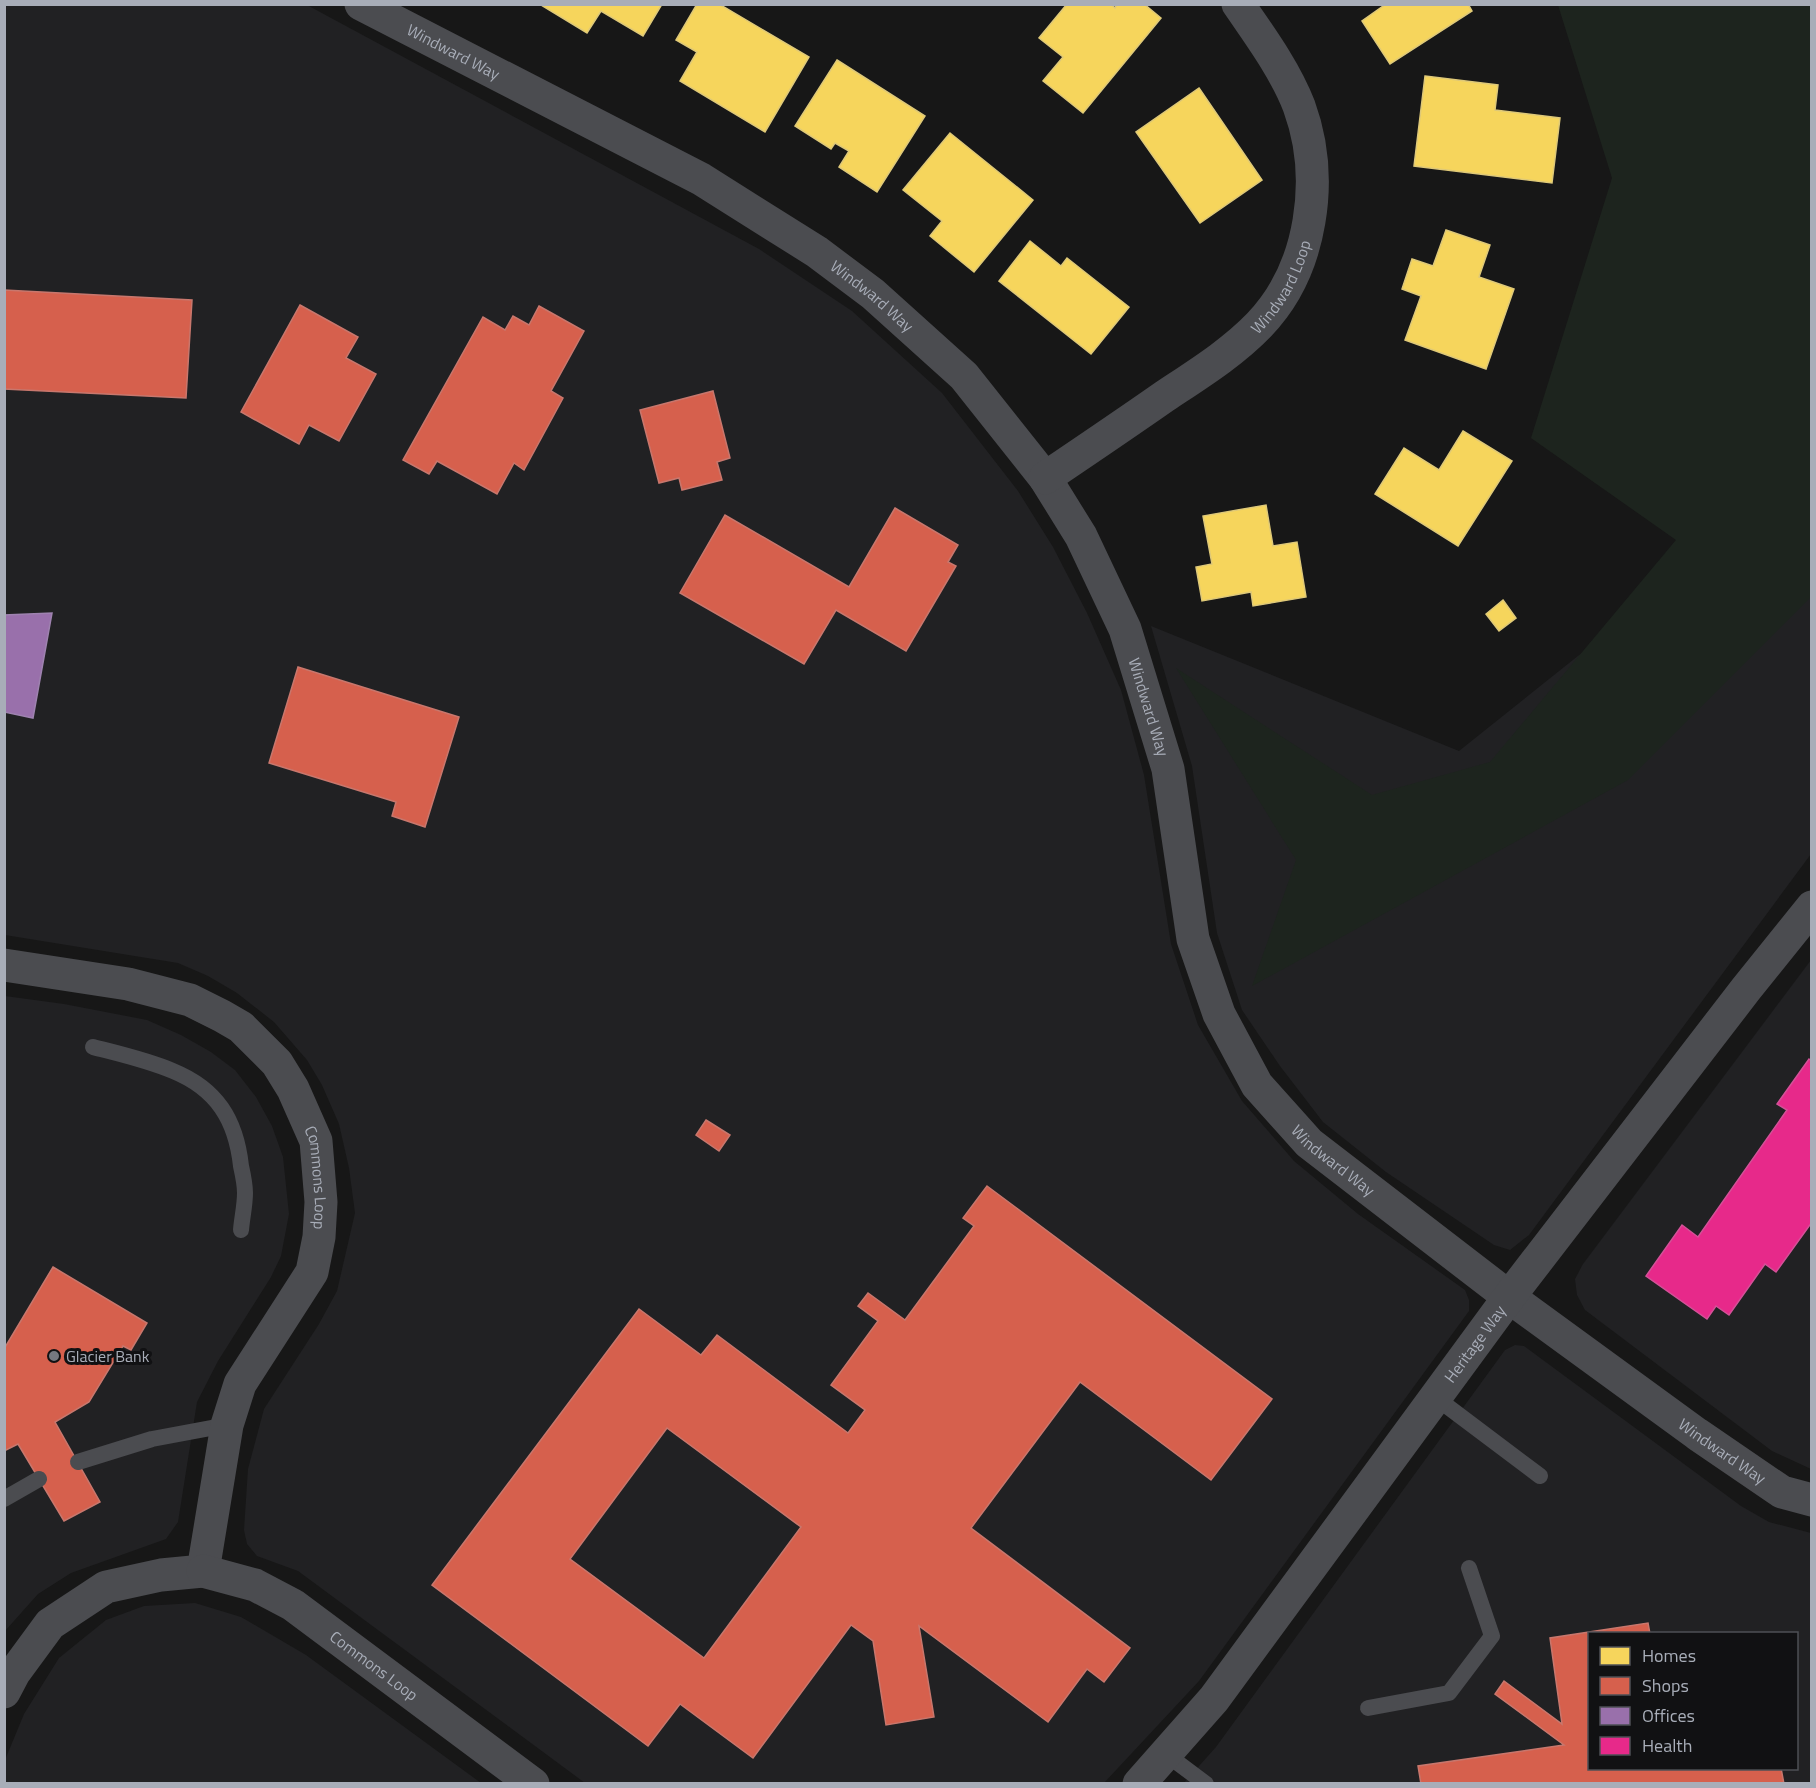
<svg xmlns="http://www.w3.org/2000/svg" width="1816" height="1788" viewBox="0 0 1816 1788" font-family="'Titillium Web',sans-serif">
<rect width="100%" height="100%" fill="#171717"/>
<g fill="#212123" fill-rule="evenodd">
<path d="M4 5H307L759 249 852 311 942 393 1018 491 1053 547 1087 613 1121 690 1144 775 1171 944 1198 1025 1242 1101 1294 1161 1358 1214 1465 1290 1469 1300V1311L1199 1681 1104 1783H585L298 1571 257 1556 247 1544 244 1530 248 1469 264 1409 319 1324 337 1291 355 1213 349 1168 339 1124 322 1085 307 1060 274 1022 237 993 208 976 178 963 5 935Z"/>
<path d="M1811 470V854L1529 1235 1510 1250 1494 1245 1386 1172 1323 1122 1280 1066 1242 1010 1217 933 1192 766 1151 626 1459 751Z"/>
<path d="M1811 960V1469L1772 1451 1585 1310 1577 1295 1575 1279 1583 1264Z"/>
<path d="M5 996 64 1004 147 1020 181 1035 211 1052 235 1070 256 1097 272 1126 283 1157 289 1214 281 1256 271 1277 218 1361 197 1402 178 1522 166 1539 71 1573 38 1594 5 1631Z"/>
<path d="M1515 1345 1524 1346 1741 1506 1769 1522 1811 1533V1783L1183 1784 1216 1747 1505 1350ZM1590 1634H1796V1768H1590Z"/>
<path d="M195 1603 241 1617 306 1655 481 1783H5V1760L24 1714 59 1658 106 1620 144 1606Z"/>
</g>
<path fill="#1d241e" d="M1558 5H1811V597L1628 780 1252 986 1296 860 1176 668 1372 795 1490 762 1676 540 1531 438 1612 178Z"/>
<g fill="#f6d55c" stroke="#dfc978" stroke-width="1.5">
<path d="M662 4 643 36 601 11 587 33 541 5Z"/>
<path d="M697 4H719L809 57 765 132 680 81 697 52 676 40Z"/>
<path d="M1067 4H1111L1115 8 1117 4H1144L1161 18 1083 113 1043 81 1063 57 1039 38Z"/>
<path d="M1386 4H1468L1472 11 1390 64 1362 21Z"/>
<path d="M837 60 925 116 877 192 839 167 849 151 835 143 831 149 795 126Z"/>
<path d="M1425 76 1498 85 1495 110 1560 118 1552 183 1414 166Z"/>
<path d="M1199 88 1262 180 1200 223 1136 132Z"/>
<path d="M950 133 1033 200 974 272 930 236 942 221 903 190Z"/>
<path d="M1446 230 1490 245 1479 277 1514 289 1486 369 1405 340 1421 296 1402 289 1412 259 1433 266Z"/>
<path d="M1030 241 1061 266 1067 258 1129 307 1091 354 999 281Z"/>
<path d="M1463 431 1512 461 1458 546 1375 494 1404 448 1439 470Z"/>
<path d="M1266 505 1273 546 1297 542 1306 597 1253 606 1251 592 1202 601 1196 567 1212 564 1203 516Z"/>
<path d="M1503 600 1516 618 1499 631 1486 614Z"/>
</g>
<g fill="#d6604d" stroke="#c8776d" stroke-width="1.5" fill-rule="evenodd">
<path d="M4 290 192 300 186 398 4 389Z"/>
<path d="M300 305 358 337 346 358 376 374 339 441 309 425 299 444 241 412Z"/>
<path d="M539 306 584 331 551 391 563 398 524 470 514 463 497 494 437 461 429 474 403 460 483 317 505 330 513 316 529 325Z"/>
<path d="M713 391 730 458 717 462 722 480 682 490 679 478 659 483 640 410Z"/>
<path d="M895 508 958 545 948 562 956 566 906 651 836 610 804 664 680 593 725 515 849 587Z"/>
<path d="M298 667 459 717 425 827 392 816 396 802 269 763Z"/>
<path d="M706 1120 730 1135 719 1151 696 1135Z"/>
<path d="M987 1186 1272 1399 1211 1480 1080 1382 971 1528 1130 1648 1104 1682 1087 1669 1048 1722 919 1626 934 1717 886 1725 873 1641 851 1625 753 1758 680 1704 648 1746 432 1585 639 1309 701 1355 717 1335 848 1433 865 1410 831 1385 878 1321 858 1306 868 1293 905 1320 974 1226 963 1218ZM667 1428 801 1527 704 1658 570 1559Z"/>
<path d="M53 1267 147 1323 131 1350 123 1346 89 1402 55 1422 100 1502 64 1521 18 1444 4 1451V1349Z"/>
<path d="M1648 1623 1650 1634H1590V1768H1781L1784 1784H1421L1418 1766 1564 1745 1495 1694 1504 1681 1562 1724 1550 1638Z"/>
</g>
<path fill="#9970ab" stroke="#9e82af" stroke-width="1.5" d="M52 613 33 718 4 712V615Z"/>
<path fill="#e7298a" stroke="#d45198" stroke-width="1.5" d="M1809 1059 1812 1061V1222L1776 1272 1765 1264 1729 1315 1716 1306 1707 1319 1646 1276 1682 1225 1698 1237 1787 1110 1777 1104Z"/>
<g fill="none" stroke-linecap="round" stroke-linejoin="round">
<g stroke="#4b4c50" stroke-width="16">
<path d="M93 1047C120 1054 147 1060 173 1071 217 1089 236 1120 241 1166 243 1175 245 1184 245 1193 245 1205 242 1218 241 1230"/>
<path d="M1435 1397 1540 1476"/>
<path d="M78 1462 152 1439 227 1425"/>
<path d="M4 1499 39 1479"/>
<path d="M1368 1708 1449 1693 1492 1636 1469 1568"/>
<path d="M1166 1754 1206 1784"/>
</g>
<g stroke="#4b4c50" stroke-width="33">
<path id="s1" d="M361 4 701 179 817 252 873 294 964 376 1045 478 1081 536 1125 629 1168 769 1193 939 1219 1014 1257 1085 1309 1143 1509 1297 1697 1434 1782 1492 1812 1500"/>
<path id="s2" d="M1045 478C1085 451 1125 424 1165 396 1198 374 1232 353 1259 325 1313 269 1325 177 1299 106 1285 70 1260 36 1238 4"/>
<path id="s3" d="M4 965 128 984 190 1000 222 1016 241 1027 277 1063 293 1089 316 1141 321 1202 319 1237 312 1272 240 1384 227 1425 203 1571 161 1575 106 1587 50 1624 14 1673 4 1692"/>
<path id="s4" d="M203 1571 255 1585 293 1605 533 1784"/>
<path id="s5" d="M1139 1784 1214 1699 1509 1297 1746 989 1812 907"/>
</g>
</g>
<circle fill="#757880" stroke="#111113" stroke-width="2" cx="54" cy="1356" r="6"/>
<g text-anchor="middle" stroke-width="6" stroke-linejoin="round" paint-order="stroke">
<g font-size="16" fill="#a8adb8" stroke="#111113">
<text dy="6" stroke="none"><textPath href="#s1" startOffset="104">Windward Way</textPath></text>
<text dy="6" stroke="none"><textPath href="#s2" startOffset="308">Windward Loop</textPath></text>
<text dy="6" stroke="none"><textPath href="#s1" startOffset="590">Windward Way</textPath></text>
<text dy="6" stroke="none"><textPath href="#s1" startOffset="1095">Windward Way</textPath></text>
<text dy="6" stroke="none"><textPath href="#s1" startOffset="1599">Windward Way</textPath></text>
<text dy="6" stroke="none"><textPath href="#s3" startOffset="422">Commons Loop</textPath></text>
<text dy="6" stroke="none"><textPath href="#s5" startOffset="554">Heritage Way</textPath></text>
<text dy="6" stroke="none"><textPath href="#s1" startOffset="2085">Windward Way</textPath></text>
<text dy="6" stroke="none"><textPath href="#s4" startOffset="198">Commons Loop</textPath></text>
</g>
<g font-size="16" fill="#a8adb8" stroke="#111113" text-anchor="start">
<text x="66" y="1362">Glacier Bank</text>
</g>
</g>
<rect width="1816" height="1788" fill="none" stroke="#a8adb8" stroke-width="12"/>
<rect x="1588" y="1632" width="210" height="138" fill="#111113" stroke="#4d4f55" stroke-width="1.5"/>
<rect x="1600" y="1647" width="30" height="18" fill="#f6d55c" stroke="#4d4f55" stroke-width="1.5"/>
<text x="1642" y="1662" font-size="18" fill="#a8adb8">Homes</text>
<rect x="1600" y="1677" width="30" height="18" fill="#d6604d" stroke="#4d4f55" stroke-width="1.5"/>
<text x="1642" y="1692" font-size="18" fill="#a8adb8">Shops</text>
<rect x="1600" y="1707" width="30" height="18" fill="#9970ab" stroke="#4d4f55" stroke-width="1.5"/>
<text x="1642" y="1722" font-size="18" fill="#a8adb8">Offices</text>
<rect x="1600" y="1737" width="30" height="18" fill="#e7298a" stroke="#4d4f55" stroke-width="1.5"/>
<text x="1642" y="1752" font-size="18" fill="#a8adb8">Health</text>
</svg>
